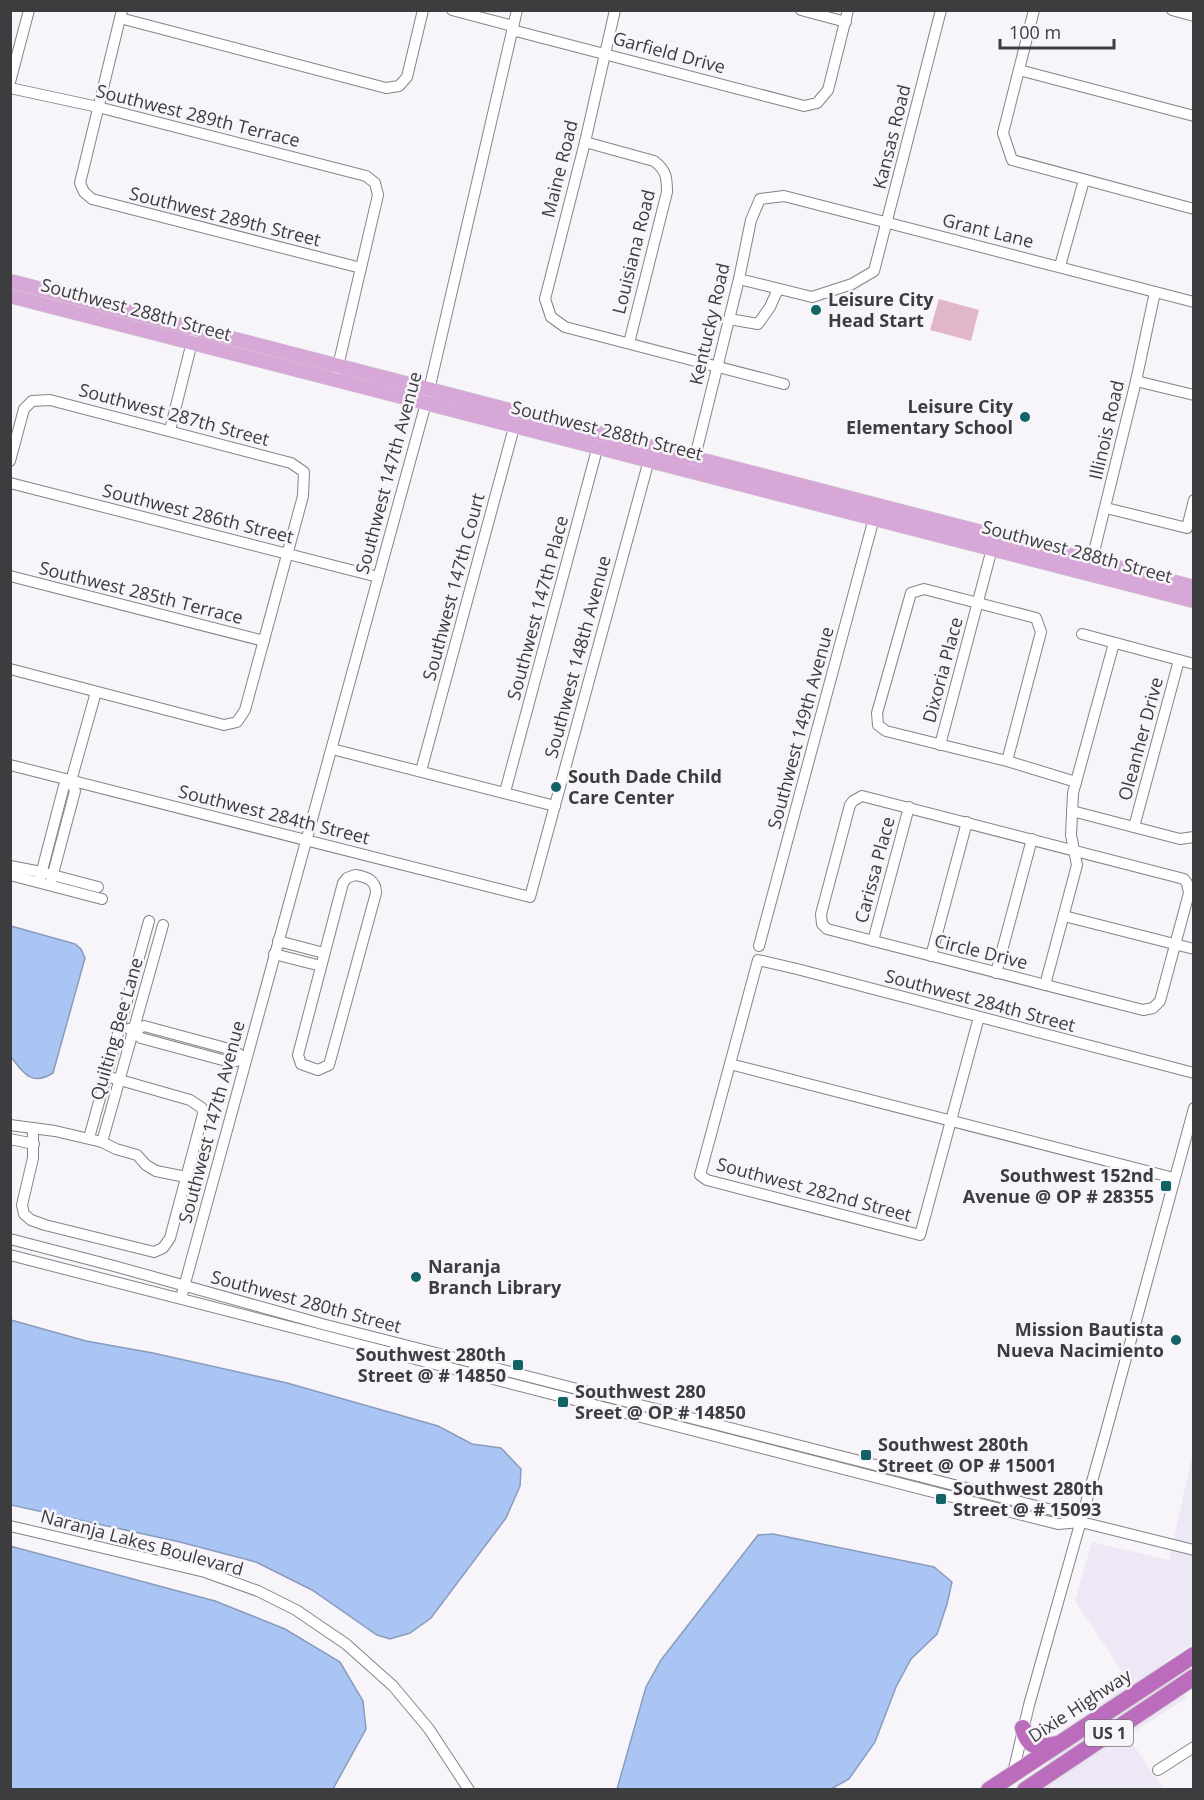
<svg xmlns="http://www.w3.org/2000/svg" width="1204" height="1800" viewBox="0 0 1204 1800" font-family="'Open Sans',sans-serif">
<rect width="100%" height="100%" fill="#f7f4fa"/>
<path fill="#eee8f6" d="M1193 1453V1644L1166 1661 1187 1698 1127 1736 1164 1789 1038 1790 1060 1732 1130 1683 1075 1601 1092 1542 1169 1560Z"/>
<path fill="#e1b6cb" d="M939 299 979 310 971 341 930 330Z"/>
<g fill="#aac5f4" stroke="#899cbd" stroke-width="1.5">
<path d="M11 926 75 944 81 949 85 958 53 1073C31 1087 23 1072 11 1057Z"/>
<path d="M11 1320 86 1341 153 1353 287 1383 438 1426 472 1444 501 1448 521 1469 520 1486 506 1518 431 1618 410 1633 390 1639 377 1635 312 1590 256 1562 180 1542 11 1505Z"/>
<path d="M773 1534 934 1567 952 1582 947 1604 937 1634 911 1659 896 1687 875 1742 849 1779 831 1789H617L646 1687 661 1660 758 1535Z"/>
<path d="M10 1546 215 1601 285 1629 340 1662 363 1701 366 1729 333 1789H11Z"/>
</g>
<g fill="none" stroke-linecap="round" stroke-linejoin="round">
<g stroke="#858388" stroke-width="12">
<g id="minor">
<path d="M122 10 80 183 84 192 92 199 361 268"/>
<path d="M452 10 513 26"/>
<path d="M615 10 585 142 545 299 551 317 565 327 784 384"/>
<path d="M801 10 846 22"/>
<path d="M1034 10 1003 133 1012 160 1194 209"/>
<path d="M1172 10 1194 16"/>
<path d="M120 18 386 88 399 86 407 77 423 10"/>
<path d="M512 30 804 106 817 103 828 90 848 10"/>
<path d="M1019 70 1194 116"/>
<path d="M10 82 29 10"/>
<path d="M10 88 98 107 366 176 375 183 378 195 335 379"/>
<path d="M585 142 654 161C666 170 667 177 667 192L629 343"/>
<path d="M1060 266 1084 180"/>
<path d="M739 279 812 297 852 284 874 271 941 10"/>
<path d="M729 319 758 324 770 307 778 289"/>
<path d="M1136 381 1194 395"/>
<path d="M170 430 193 338"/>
<path d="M10 461 24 409 32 401 50 400 291 463 304 472 303 496 245 710 237 722 224 725 10 669"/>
<path d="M693 465 739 279 751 220 760 199 784 196 1194 302"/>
<path d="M10 483 378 577"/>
<path d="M1106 508 1187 528 1194 500"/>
<path d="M1090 568 1136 381 1155 292"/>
<path d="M10 576 264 641"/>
<path d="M1082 634 1194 664"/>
<path d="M940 745 994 541"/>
<path d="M332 749 555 806"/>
<path d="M1007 761 1041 632 1036 618 924 589 911 593 877 713 878 725 886 731 1007 761 1076 782"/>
<path d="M10 765 530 897 649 460"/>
<path d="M421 771 516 420"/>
<path d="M71 781 96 692"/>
<path d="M505 792 599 442"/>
<path d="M862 796 1184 879 1187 883 1189 893 1160 1001 1153 1008 1143 1010 827 929 822 924 821 914 850 805 853 801Z"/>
<path d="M1072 811 1180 839 1194 837"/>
<path d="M1134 827 1179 660"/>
<path d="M10 866 41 872 98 887"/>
<path d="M10 875 102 899"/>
<path d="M355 875C367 877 376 880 376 893L329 1065 318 1070 301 1064 298 1055 343 883 347 878Z"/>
<path d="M39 882 64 786 71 781"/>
<path d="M50 885 75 791 71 781"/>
<path d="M1064 916 1194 949"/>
<path d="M278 941 324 953"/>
<path d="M873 941 909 807"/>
<path d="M759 946 874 518"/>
<path d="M274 954 321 966"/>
<path d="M931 956 967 822"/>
<path d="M996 973 1032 839"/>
<path d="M1045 985 1077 865 1071 835 1073 793 1114 643"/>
<path d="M979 1017 920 1235 707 1180 700 1175 758 960 797 969 1194 1073"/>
<path d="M129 1029 133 1031 141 1038 230 1062 246 1059"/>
<path d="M133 1031 144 1026 233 1050 246 1059"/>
<path d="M730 1064 1174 1178"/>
<path d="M10 1125 55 1131 102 1142 116 1149 137 1155 146 1165 156 1171 186 1177"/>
<path d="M33 1128V1158L22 1205 24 1214 31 1220 45 1225 154 1252 163 1248 170 1238 203 1114 202 1108 190 1100 106 1076"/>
<path d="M89 1138 149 921"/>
<path d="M10 1139 34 1144"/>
<path d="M102 1142 163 925"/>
<path d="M10 1239 114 1266 322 1324 1060 1512 1081 1522 1194 1550"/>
<path d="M10 1255 1058 1524 1080 1522"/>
<path d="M181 1298 426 403 517 10"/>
<path d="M10 1526 205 1572 258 1591 296 1610 346 1644 393 1686 429 1729 469 1790"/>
<path d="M1158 1770 1194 1747"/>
<path d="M1013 1773 1029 1705 1104 1439 1194 1108"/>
</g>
</g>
<g stroke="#d0d0d1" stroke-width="15">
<g id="major">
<path d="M10 281 1194 587"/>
<path d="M10 296 1194 601"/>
</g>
</g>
<g stroke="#d0d0d1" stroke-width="18">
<g id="highway">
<path d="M1023 1728C1028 1749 1039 1748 1057 1744"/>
<path d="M989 1790 1194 1655"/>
<path d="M1025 1790 1194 1677"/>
</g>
</g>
<use href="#minor" stroke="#fff" stroke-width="10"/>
<use href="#major" stroke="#d6a7d7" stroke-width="14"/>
<use href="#highway" stroke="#bb6cbd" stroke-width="16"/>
</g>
<g fill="#126365" stroke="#f7f4fa" stroke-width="2">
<circle cx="816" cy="310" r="6"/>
<circle cx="1025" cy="417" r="6"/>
<circle cx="556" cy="787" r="6"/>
<rect x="1160" y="1180" width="12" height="12" rx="3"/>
<circle cx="416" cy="1277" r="6"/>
<circle cx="1176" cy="1340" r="6"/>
<rect x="512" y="1359" width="12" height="12" rx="3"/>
<rect x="557" y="1396" width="12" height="12" rx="3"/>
<rect x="860" y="1449" width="12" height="12" rx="3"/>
<rect x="935" y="1493" width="12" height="12" rx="3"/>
</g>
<g text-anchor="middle" stroke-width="5" stroke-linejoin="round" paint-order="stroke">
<rect fill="#f7f4fa" stroke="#757376" stroke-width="1.5" x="1085" y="1720" width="48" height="26" rx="4.5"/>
<g font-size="16" font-weight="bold" fill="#3d3c3e">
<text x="1109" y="1739">US 1</text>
</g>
<g font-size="18" fill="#3d3c3e" stroke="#f7f4fa">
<text transform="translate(669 53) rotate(15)" y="6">Garfield Drive</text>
<text transform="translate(198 116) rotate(14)" y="6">Southwest 289th Terrace</text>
<text transform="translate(892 137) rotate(-76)" y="6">Kansas Road</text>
<text transform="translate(560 169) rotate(-76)" y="6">Maine Road</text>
<text transform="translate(225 217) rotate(14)" y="6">Southwest 289th Street</text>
<text transform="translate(988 231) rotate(14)" y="6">Grant Lane</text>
<text transform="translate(634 252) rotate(-76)" y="6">Louisiana Road</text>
<text transform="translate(136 310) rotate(15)" y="6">Southwest 288th Street</text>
<text transform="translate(710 324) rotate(-77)" y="6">Kentucky Road</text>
<text transform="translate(174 415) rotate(15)" y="6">Southwest 287th Street</text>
<text transform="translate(1107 430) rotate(-77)" y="6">Illinois Road</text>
<text transform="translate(607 431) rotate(14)" y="6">Southwest 288th Street</text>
<text transform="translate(389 473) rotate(-75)" y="6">Southwest 147th Avenue</text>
<text transform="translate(198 514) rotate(14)" y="6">Southwest 286th Street</text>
<text transform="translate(1077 552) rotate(15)" y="6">Southwest 288th Street</text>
<text transform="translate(454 587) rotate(-75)" y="6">Southwest 147th Court</text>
<text transform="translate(141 593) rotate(14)" y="6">Southwest 285th Terrace</text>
<text transform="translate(538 608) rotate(-75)" y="6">Southwest 147th Place</text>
<text transform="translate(578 657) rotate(-75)" y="6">Southwest 148th Avenue</text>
<text transform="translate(943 670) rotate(-75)" y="6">Dixoria Place</text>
<text transform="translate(801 728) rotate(-75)" y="6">Southwest 149th Avenue</text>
<text transform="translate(1141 739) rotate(-75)" y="6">Oleanher Drive</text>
<text transform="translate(274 815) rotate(14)" y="6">Southwest 284th Street</text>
<text transform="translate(875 870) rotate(-75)" y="6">Carissa Place</text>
<text transform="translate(981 952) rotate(14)" y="6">Circle Drive</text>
<text transform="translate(980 1001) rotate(15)" y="6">Southwest 284th Street</text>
<text transform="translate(117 1029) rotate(-74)" y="6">Quilting Bee Lane</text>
<text transform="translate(212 1122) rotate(-75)" y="6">Southwest 147th Avenue</text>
<text transform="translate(814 1190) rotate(15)" y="6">Southwest 282nd Street</text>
<text transform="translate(306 1302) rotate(15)" y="6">Southwest 280th Street</text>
<text transform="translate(142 1543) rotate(15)" y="6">Naranja Lakes Boulevard</text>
<text transform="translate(1080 1706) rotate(-33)" y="6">Dixie Highway</text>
</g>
<g font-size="18" font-weight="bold" fill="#3d3c3e" stroke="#f7f4fa" text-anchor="start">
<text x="828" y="306">Leisure City<tspan x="828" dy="21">Head Start</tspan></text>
<text x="1013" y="413" text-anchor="end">Leisure City<tspan x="1013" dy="21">Elementary School</tspan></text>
<text x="568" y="783">South Dade Child<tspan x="568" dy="21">Care Center</tspan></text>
<text x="1154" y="1182" text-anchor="end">Southwest 152nd<tspan x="1154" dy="21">Avenue @ OP # 28355</tspan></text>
<text x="428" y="1273">Naranja<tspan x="428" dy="21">Branch Library</tspan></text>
<text x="1164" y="1336" text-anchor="end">Mission Bautista<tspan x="1164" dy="21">Nueva Nacimiento</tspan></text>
<text x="506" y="1361" text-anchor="end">Southwest 280th<tspan x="506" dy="21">Street @ # 14850</tspan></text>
<text x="575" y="1398">Southwest 280<tspan x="575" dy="21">Sreet @ OP # 14850</tspan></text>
<text x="878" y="1451">Southwest 280th<tspan x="878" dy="21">Street @ OP # 15001</tspan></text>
<text x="953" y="1495">Southwest 280th<tspan x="953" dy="21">Street @ # 15093</tspan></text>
</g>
</g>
<rect width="1204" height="1800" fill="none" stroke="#3d3c3e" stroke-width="24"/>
<path d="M1000 39v9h114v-9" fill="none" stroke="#3d3c3e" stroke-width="3"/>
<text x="1009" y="39" font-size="18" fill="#3d3c3e" stroke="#f7f4fa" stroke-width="4.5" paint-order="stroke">100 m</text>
</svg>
